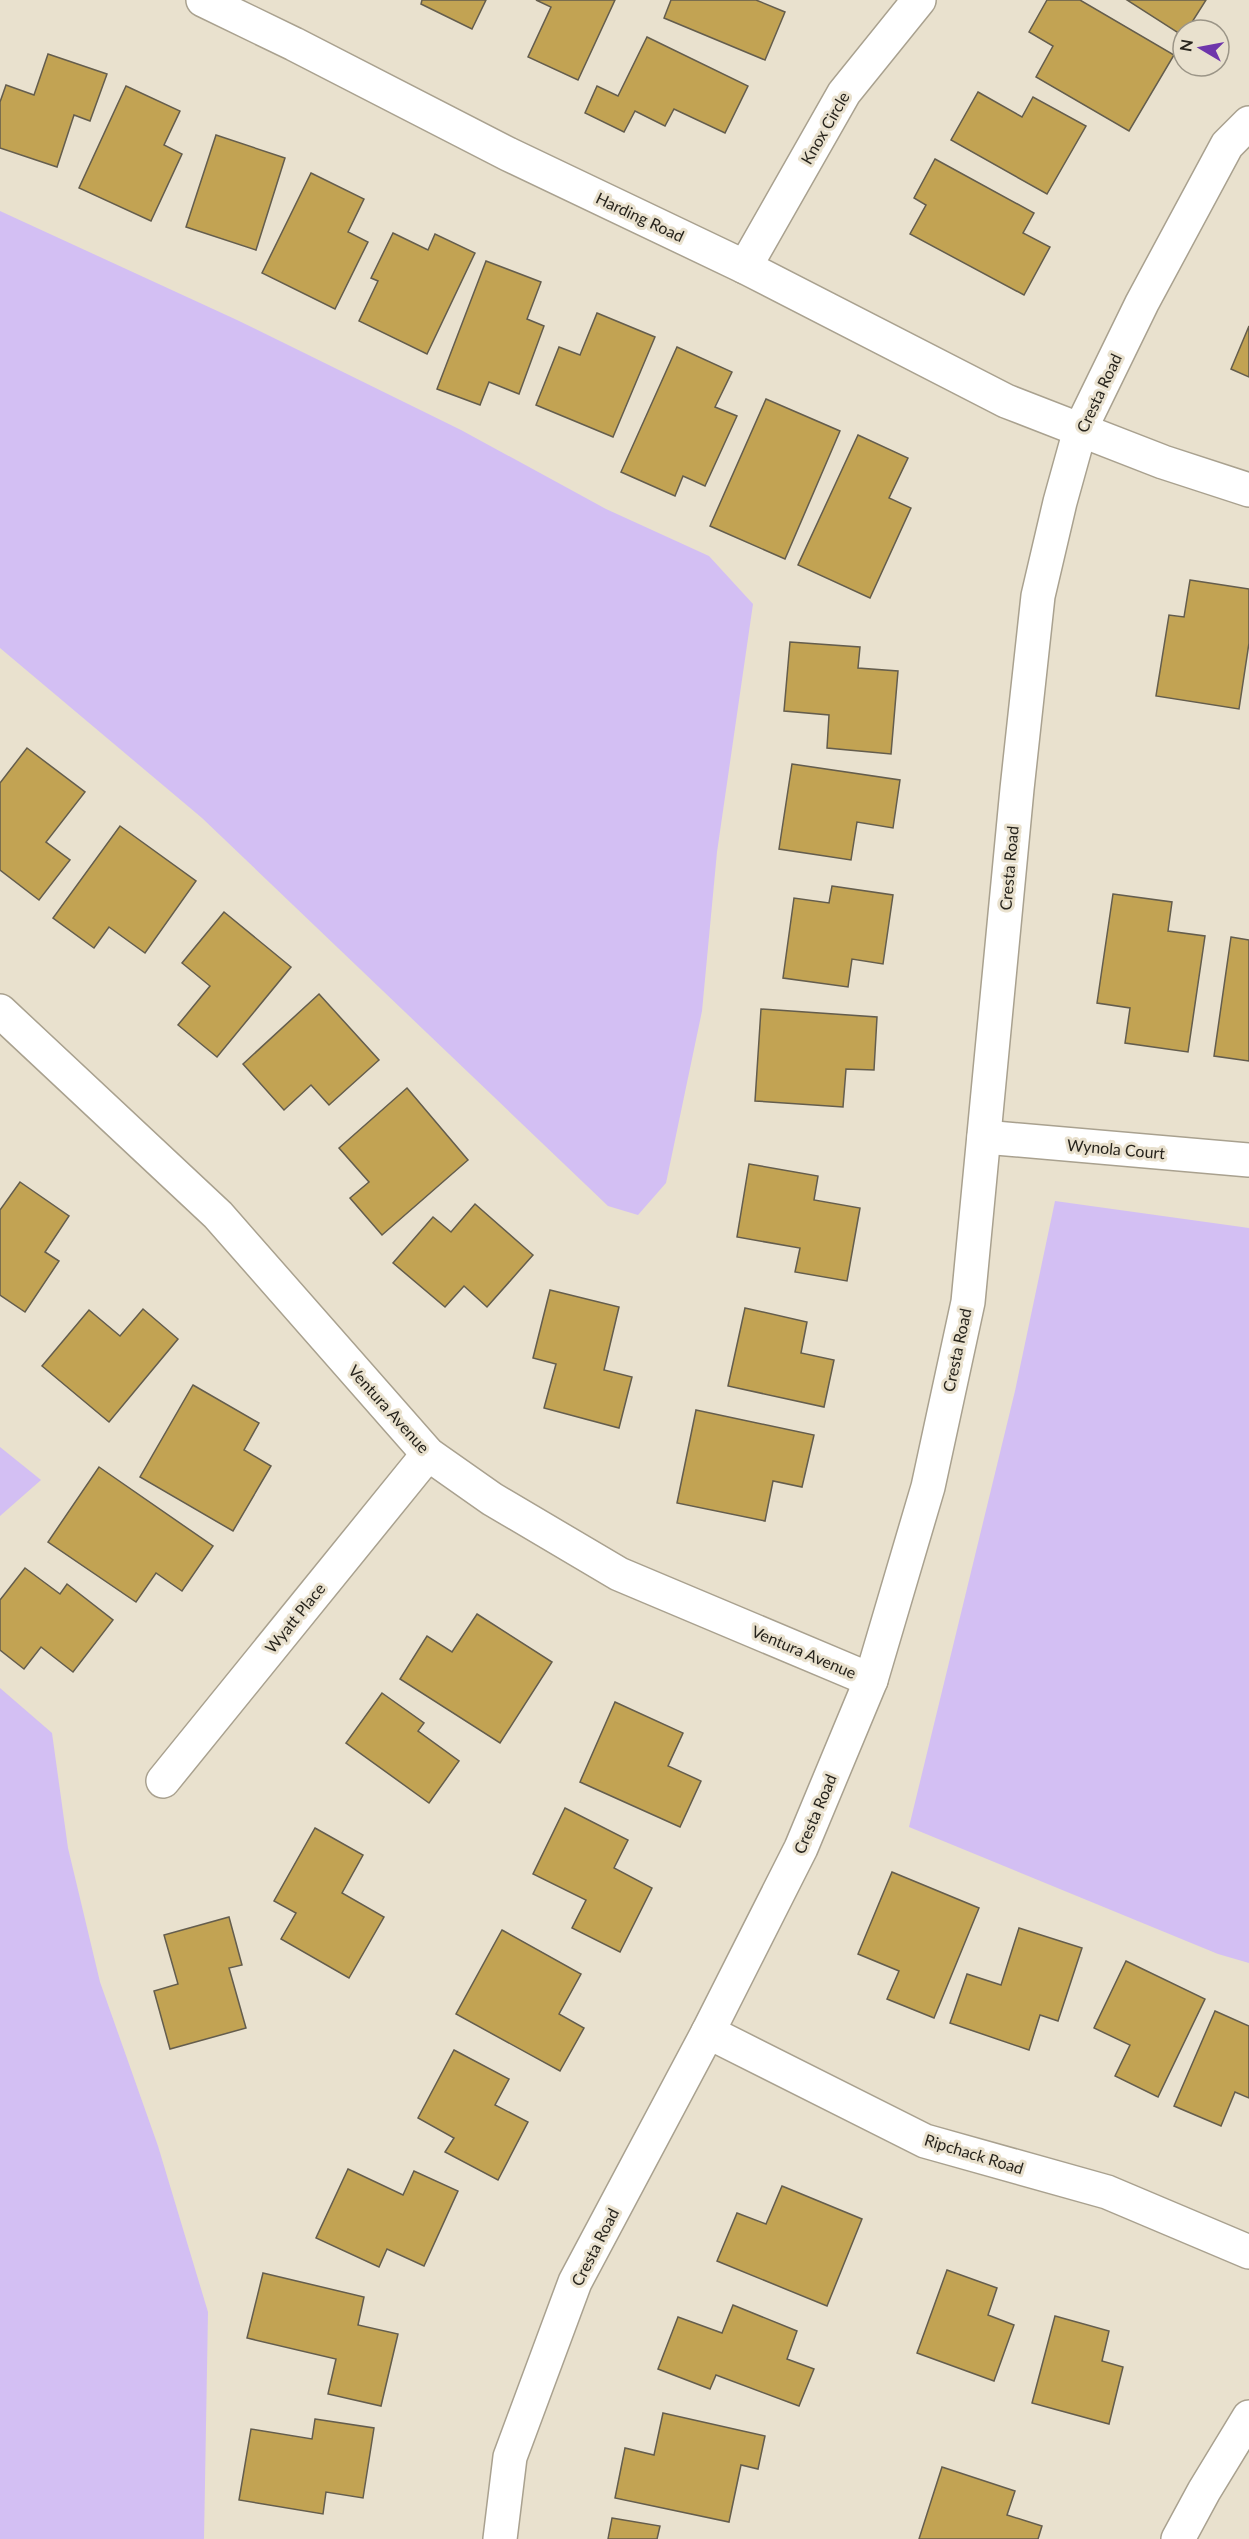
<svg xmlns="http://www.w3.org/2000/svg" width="1249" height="2539" viewBox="0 0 1249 2539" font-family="Lato,sans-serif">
<rect width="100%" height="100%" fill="#e9e1ce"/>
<g fill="#d3bff3">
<path d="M0 211 237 320 461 430 606 509 709 556 753 604 717 852 702 1011 666 1183 638 1215 608 1206 202 818 0 648Z"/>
<path d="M1055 1201 1249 1228V1963L1218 1954 909 1827 1015 1391Z"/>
<path d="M0 1447 41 1480 0 1516Z"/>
<path d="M0 1688 52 1733 68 1848 100 1982 158 2146 208 2312 204 2539H0Z"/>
</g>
<g fill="#c2a353" stroke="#645d4d" stroke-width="1.5">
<path d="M422 0H486L472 29 421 4Z"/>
<path d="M536 0H615L578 80 528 57 551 7Z"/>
<path d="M671 0H756L785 12 765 60 664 18Z"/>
<path d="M1047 0H1080L1174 55 1129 131 1036 77 1053 46 1029 32Z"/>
<path d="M1127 0H1206L1187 30H1183V36Z"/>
<path d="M647 37 748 86 725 133 674 109 665 126 635 111 624 132 585 113 597 86 618 96Z"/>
<path d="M48 54 107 74 90 121 74 115 57 167 0 148V102L6 85 34 95Z"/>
<path d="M126 86 180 111 164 145 182 154 151 221 79 188Z"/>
<path d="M978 92 1022 117 1033 97 1086 126 1047 194 951 140Z"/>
<path d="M216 135 285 158 256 250 186 227Z"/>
<path d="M935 159 1034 213 1023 233 1050 247 1024 295 910 234 926 205 914 198Z"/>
<path d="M311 173 364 199 348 232 368 242 335 309 262 273Z"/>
<path d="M393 233 428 250 435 234 475 253 427 354 359 321 378 281 371 278Z"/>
<path d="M486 261 541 282 527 319 544 326 519 394 489 382 480 405 437 389Z"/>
<path d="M597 313 655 337 613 437 536 405 559 347 580 355Z"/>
<path d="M1249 326V377L1231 369Z"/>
<path d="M677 347 732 372 715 407 737 416 705 486 683 476 675 496 621 472Z"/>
<path d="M766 399 840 431 785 559 710 526Z"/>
<path d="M858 435 908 458 889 498 911 508 870 598 798 565Z"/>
<path d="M1190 580 1249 589V643L1239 709 1156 696 1169 615 1184 617Z"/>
<path d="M790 642 860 647 858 668 898 671 891 754 827 748 829 715 784 711Z"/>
<path d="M27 748 85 792 46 842 70 860 39 900 0 870V783Z"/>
<path d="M792 764 900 780 893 828 857 822 851 860 779 849Z"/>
<path d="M120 826 196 881 145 953 109 927 94 948 53 918Z"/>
<path d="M832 886 893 895 883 964 852 959 848 987 783 978 794 898 829 903Z"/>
<path d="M1113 894 1172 902 1168 931 1205 936 1188 1052 1125 1043 1130 1008 1097 1003Z"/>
<path d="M224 912 291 967 217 1057 178 1025 210 986 182 963Z"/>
<path d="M1231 937 1249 940V1061L1214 1056Z"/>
<path d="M319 994 379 1060 329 1105 311 1085 284 1110 243 1064Z"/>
<path d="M761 1009 877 1017 874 1070 846 1069 843 1107 755 1101Z"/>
<path d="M407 1088 468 1160 382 1235 350 1198 369 1182 339 1148Z"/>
<path d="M749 1164 818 1176 814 1200 860 1208 847 1281 795 1272 800 1248 737 1237Z"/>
<path d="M20 1182 69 1216 45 1252 59 1261 25 1312 0 1295V1210Z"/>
<path d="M475 1204 533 1255 487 1307 464 1286 445 1307 393 1263 433 1217 451 1232Z"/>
<path d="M550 1290 619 1307 604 1370 632 1377 619 1428 544 1408 556 1364 533 1358Z"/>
<path d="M745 1308 807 1322 801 1353 834 1360 824 1407 728 1386Z"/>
<path d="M143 1309 178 1339 109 1422 42 1366 89 1310 120 1336Z"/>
<path d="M193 1385 259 1423 244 1450 271 1466 233 1531 140 1477Z"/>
<path d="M696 1410 814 1435 802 1487 773 1481 765 1521 677 1503Z"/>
<path d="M99 1467 213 1546 182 1591 156 1573 136 1602 48 1542Z"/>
<path d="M25 1568 60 1594 67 1584 113 1620 73 1672 41 1647 24 1669 0 1650V1600Z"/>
<path d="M477 1614 552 1662 500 1743 400 1679 427 1636 452 1652Z"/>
<path d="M382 1693 424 1723 418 1731 459 1761 429 1803 346 1743Z"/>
<path d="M615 1702 683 1733 668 1766 701 1781 680 1827 580 1782Z"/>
<path d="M565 1808 628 1840 614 1868 652 1888 620 1952 572 1928 586 1900 533 1874Z"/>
<path d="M315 1828 363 1855 342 1893 384 1917 349 1978 281 1939 296 1913 274 1901Z"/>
<path d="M892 1872 979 1908 934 2018 887 1999 899 1971 858 1954Z"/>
<path d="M229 1917 242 1965 229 1968 246 2028 170 2049 154 1991 178 1984 164 1935Z"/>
<path d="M1019 1928 1082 1948 1058 2021 1040 2015 1029 2050 950 2023 967 1974 1001 1985Z"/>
<path d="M502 1930 581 1974 559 2014 584 2028 560 2071 456 2014Z"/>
<path d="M1126 1961 1205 1999 1158 2097 1115 2076 1130 2045 1094 2028Z"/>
<path d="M1215 2011 1249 2026V2098L1235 2092 1221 2126 1174 2106Z"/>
<path d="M454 2050 509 2079 495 2105 528 2122 498 2180 445 2152 454 2138 418 2118Z"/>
<path d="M348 2169 403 2195 414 2171 458 2191 424 2266 387 2249 379 2267 316 2238Z"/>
<path d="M782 2186 862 2219 827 2306 717 2261 737 2213 766 2224Z"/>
<path d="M947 2270 997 2288 988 2315 1014 2325 994 2381 917 2353Z"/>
<path d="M263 2273 364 2297 358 2325 398 2334 381 2406 328 2394 336 2359 247 2338Z"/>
<path d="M733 2305 797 2331 787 2359 814 2369 799 2406 716 2375 710 2389 658 2369 678 2317 722 2333Z"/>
<path d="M1055 2316 1109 2331 1102 2361 1123 2367 1109 2424 1032 2403Z"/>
<path d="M663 2413 765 2436 758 2469 741 2465 729 2522 615 2498 625 2448 654 2455Z"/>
<path d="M315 2419 374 2428 363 2498 326 2492 323 2514 239 2500 251 2429 312 2439Z"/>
<path d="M942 2467 1015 2491 1007 2515 1042 2526 1038 2539H919Z"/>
<path d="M612 2518 660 2526 657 2539H608Z"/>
</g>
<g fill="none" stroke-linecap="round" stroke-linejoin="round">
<g stroke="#a9a18f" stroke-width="36">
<g id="street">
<path d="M203 0 294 44 508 154 745 267 1006 401 1163 462 1249 490"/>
<path d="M745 267 844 93 919 0"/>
<path d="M0 1011 218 1215 428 1454 492 1499 619 1574 871 1680"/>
<path d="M984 1137 1249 1160"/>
<path d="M163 1781 428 1454"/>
<path d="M708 2032 925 2141 1107 2192 1249 2252"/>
<path d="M1178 2539 1204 2491 1249 2417"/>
</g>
</g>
<g stroke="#a9a18f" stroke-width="36">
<path id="secondary" d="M500 2539 510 2457 575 2282 708 2032 801 1848 871 1680 928 1487 968 1302 1017 789 1038 596 1060 502 1080 430 1142 303 1227 145 1249 123"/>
</g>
<use href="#street" stroke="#fff" stroke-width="33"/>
<use href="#secondary" stroke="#fff" stroke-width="33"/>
</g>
<g text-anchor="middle" stroke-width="6" stroke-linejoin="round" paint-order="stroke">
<g font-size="16" fill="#27241d" stroke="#e9e1ce">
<text transform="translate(825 128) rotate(-60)" y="6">Knox Circle</text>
<text transform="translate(640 217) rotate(25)" y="6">Harding Road</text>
<text transform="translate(1099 393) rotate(-65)" y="6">Cresta Road</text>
<text transform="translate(1009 868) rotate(-85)" y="6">Cresta Road</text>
<text transform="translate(1116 1149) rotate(5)" y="6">Wynola Court</text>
<text transform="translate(957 1350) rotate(-78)" y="6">Cresta Road</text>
<text transform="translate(389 1409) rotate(48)" y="6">Ventura Avenue</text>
<text transform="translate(295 1618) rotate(-51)" y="6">Wyatt Place</text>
<text transform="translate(804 1652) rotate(23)" y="6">Ventura Avenue</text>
<text transform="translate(815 1814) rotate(-67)" y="6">Cresta Road</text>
<text transform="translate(974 2154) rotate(17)" y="6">Ripchack Road</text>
<text transform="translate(595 2247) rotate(-63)" y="6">Cresta Road</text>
</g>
</g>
<g transform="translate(1201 48) rotate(280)"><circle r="28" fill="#e9e1ce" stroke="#9b9587" stroke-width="1.5"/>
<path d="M0-4.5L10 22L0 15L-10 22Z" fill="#6e35ab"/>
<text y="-9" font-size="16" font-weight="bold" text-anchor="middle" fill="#27241d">N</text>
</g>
</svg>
